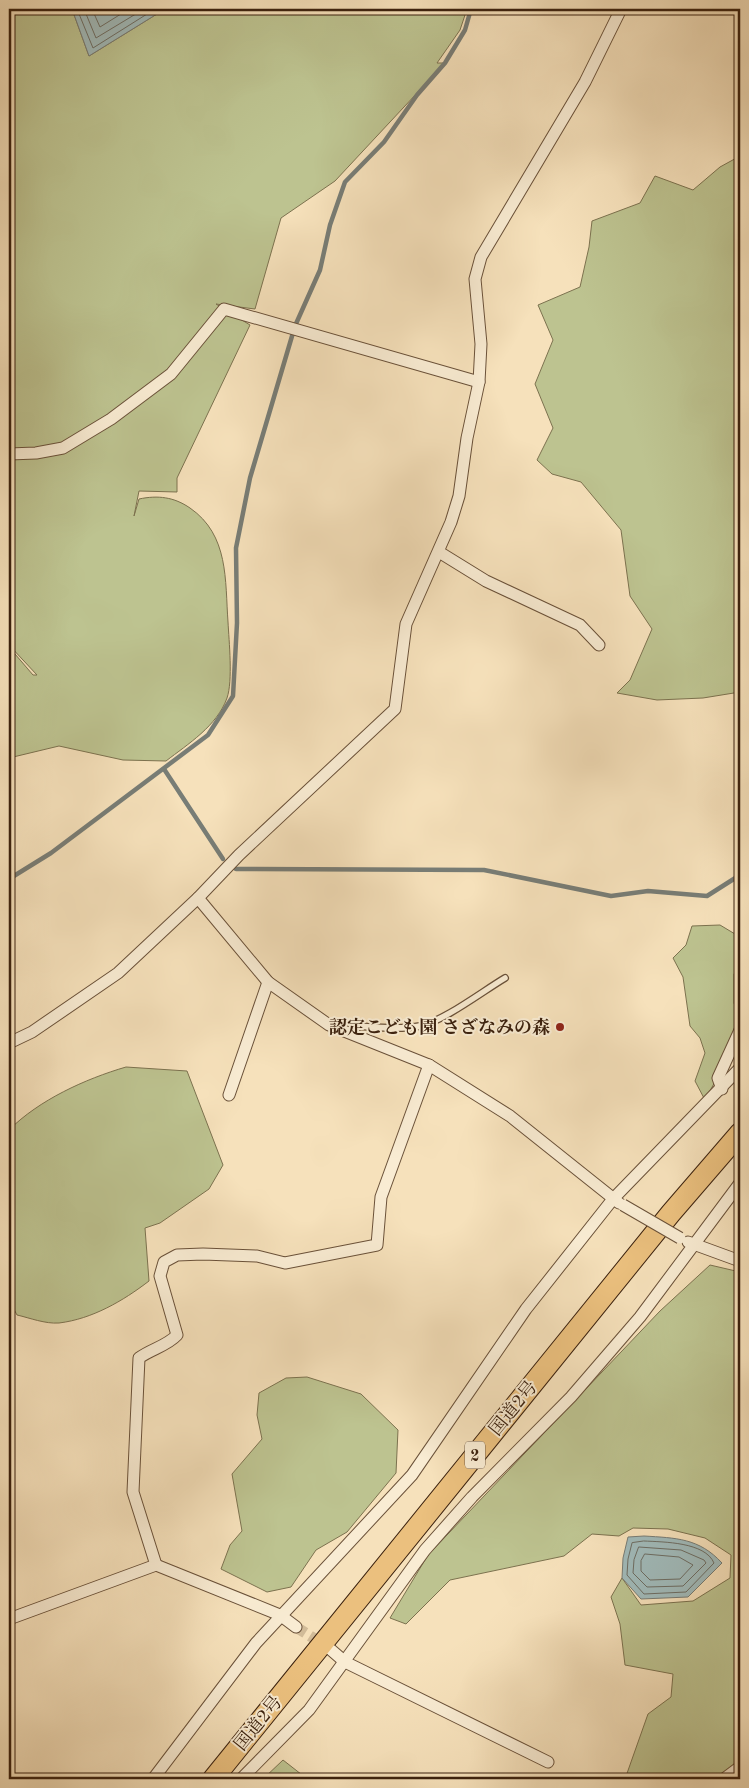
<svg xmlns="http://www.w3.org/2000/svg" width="749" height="1788" viewBox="0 0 749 1788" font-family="'Old Standard TT','Noto Serif JP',serif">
<rect width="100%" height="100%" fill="#f6e1bb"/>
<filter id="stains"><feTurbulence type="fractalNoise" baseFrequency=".004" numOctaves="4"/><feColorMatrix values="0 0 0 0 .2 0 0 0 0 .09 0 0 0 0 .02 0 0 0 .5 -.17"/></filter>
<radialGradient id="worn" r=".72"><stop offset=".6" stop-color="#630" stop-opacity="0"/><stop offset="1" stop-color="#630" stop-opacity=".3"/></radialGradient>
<g fill="#bdc390" stroke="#7c724f">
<path d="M9 9H72L89 56 165 9H467L460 30 437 63H445L335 181 281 218 255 309 216 304 250 325 177 478V492L139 491 134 516 139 499C158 495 174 497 190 508 229 535 225 580 228 622 229 641 233 681 227 698 217 726 188 744 166 761L123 760 59 746 9 758V647L33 675H37L9 645Z"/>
<path d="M740 156V692L703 698 657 700 617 693 630 680 652 629 630 596 621 530 581 482 552 474 537 460 553 428 535 384 553 340 538 305 580 287 589 247 592 221 640 203 655 176 693 190 720 167Z"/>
<path d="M720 925 735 934 740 925V966L734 974V1003L740 1022 722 1069 705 1100 695 1081 705 1053 700 1038 690 1026 683 977 673 958 686 945 692 926Z"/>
<path d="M126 1067 187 1071 223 1165 209 1189 160 1223 145 1228 149 1281C123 1301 92 1319 59 1323 45 1324 30 1318 17 1315L9 1300V1130C39 1100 85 1079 126 1067Z"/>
<path d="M710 1265 740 1272V1779H625L648 1714 671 1697 673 1674 625 1665 620 1624 611 1597 622 1578 641 1605 693 1601 730 1578 731 1555 705 1538 668 1529 633 1528 619 1536 592 1534 564 1556 450 1580 406 1624 390 1618 428 1555 660 1311Z"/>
<path d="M307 1377 361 1394 398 1430 396 1473 347 1532 316 1550 291 1587 267 1592 221 1569 230 1545 242 1531 232 1474 262 1439 257 1415 259 1393 286 1378Z"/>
<path d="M283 1760 306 1778 308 1779H263Z"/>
</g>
<g fill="#a1bbbb" stroke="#787d76">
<path d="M72 9H165L89 56Z"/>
<path d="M644 1536C676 1538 699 1538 722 1563L688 1597 641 1599 622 1578 623 1558 628 1537Z"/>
</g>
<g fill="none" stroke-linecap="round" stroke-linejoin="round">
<g stroke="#6e6e64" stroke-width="1">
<path d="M77 9 93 48 155 9"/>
<path d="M84 9 96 38 144 9"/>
<path d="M92 9 100 27 129 9"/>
<path d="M644 1541C664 1542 705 1542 714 1563L686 1592 644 1594 627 1575 628 1559 632 1543Z"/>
<path d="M639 1547 681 1550 704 1560 706 1563 683 1586 647 1587 633 1573 634 1560Z"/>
<path d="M645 1554 679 1557 693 1565 680 1579 650 1580 641 1571V1561Z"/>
</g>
<g stroke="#787d76" stroke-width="4.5">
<path d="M164 769 223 859"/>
<path d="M236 869 484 870 611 896 648 891 707 896 740 875"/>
<path d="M9 879 51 853 208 735 233 696 237 623 236 548 250 478 295 326 320 270 330 225 345 182 384 142 417 95 445 63 465 30 471 9"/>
</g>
<path stroke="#d1bb98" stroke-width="11" stroke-dasharray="11 5.5" stroke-linecap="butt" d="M296 1627 326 1646"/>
<g stroke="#6a5139" stroke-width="8">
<path id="lane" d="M350 1033 354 1026C375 1027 399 1030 420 1026 444 1021 483 991 505 978"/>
</g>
<g stroke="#6a5139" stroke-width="13">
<g id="street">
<path d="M9 454 36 453 63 448 111 419 171 374 224 309 479 382"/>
<path d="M439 552 486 581 580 625 599 645"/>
<path d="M198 898 268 982 329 1025 429 1065 510 1116 619 1203"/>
<path d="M9 1043 32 1032 118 973 198 898 239 855 395 709 406 624 451 522 459 496 467 438 479 382 481 344 475 279 481 257 585 82 621 9"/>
<path d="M722 1089 718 1078 740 1030"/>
<path d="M229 1095 268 982"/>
<path d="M688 1242 740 1261"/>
<path d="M156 1565 133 1492 139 1358C151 1349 167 1346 177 1335L160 1276 164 1262 177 1255 203 1254 257 1256 285 1263 377 1245 381 1197 429 1065"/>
<path d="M156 1565 280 1615 296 1627"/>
<path d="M9 1619 156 1565"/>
<path d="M330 1649 345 1662 548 1762"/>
<path d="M153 1779 256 1643 412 1475 526 1309 613 1199 740 1068"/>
<path d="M241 1779 309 1710 425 1550 472 1497 571 1397 640 1317 740 1183"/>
<path d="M724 1779 740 1767"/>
</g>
</g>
<g stroke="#3b210e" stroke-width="22">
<path id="highway" d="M213 1779 671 1213 740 1133"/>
</g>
<use href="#lane" stroke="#f9ecd3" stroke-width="5.5"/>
<use href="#street" stroke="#f9ecd3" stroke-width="11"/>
<use href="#highway" stroke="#ebc07e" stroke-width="20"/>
<g stroke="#6a5139" stroke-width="13" stroke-linecap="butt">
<path id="street-bridge" d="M623 1205 680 1238"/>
</g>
<use href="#street-bridge" stroke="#f9ecd3" stroke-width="11"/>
</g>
<circle fill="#8f2418" stroke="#f9ecd3" stroke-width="2" cx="560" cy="1027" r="5"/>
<g text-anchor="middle" stroke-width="4" stroke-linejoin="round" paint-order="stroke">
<rect fill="#f9ecd3" stroke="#745e49" stroke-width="1" x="465" y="1441.5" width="20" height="27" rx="4"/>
<g font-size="16" font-weight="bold" fill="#3b210e">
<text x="475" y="1461">2</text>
</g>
<g font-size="18" font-weight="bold" fill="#3b210e" stroke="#f9ecd3" text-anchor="end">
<text x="550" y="1033">認定こども園 さざなみの森</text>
</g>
<g font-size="18" fill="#3b210e" stroke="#f9ecd3">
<text transform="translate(513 1408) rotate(-51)" y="6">国道2号</text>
<text transform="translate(258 1723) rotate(-51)" y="6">国道2号</text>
</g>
</g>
<rect width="749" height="1788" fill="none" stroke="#f6e1bb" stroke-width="30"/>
<rect x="10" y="10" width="729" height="1768" fill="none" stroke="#3b210e" stroke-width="2.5"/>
<rect x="15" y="15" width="719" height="1758" fill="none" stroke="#3b210e"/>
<rect width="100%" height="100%" filter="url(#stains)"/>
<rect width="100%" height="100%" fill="url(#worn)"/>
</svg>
